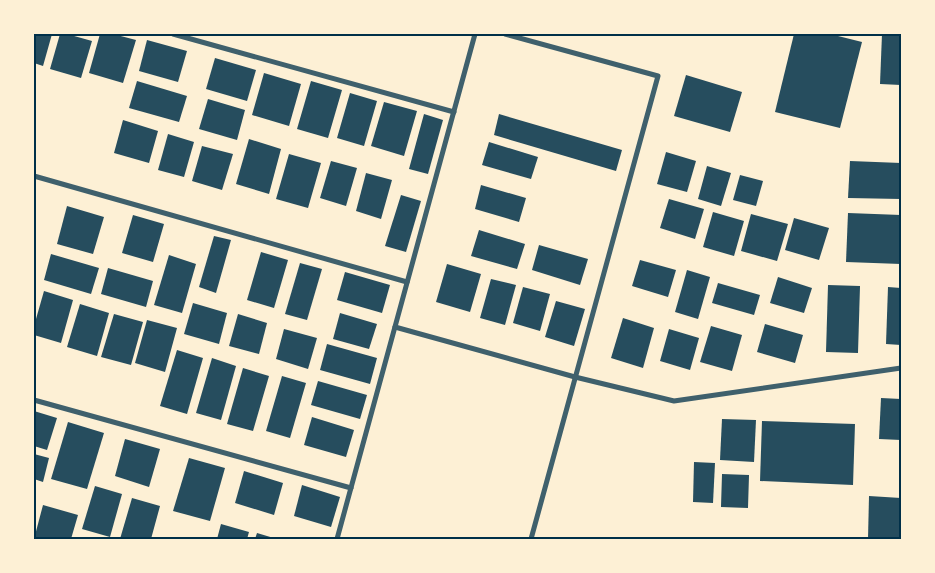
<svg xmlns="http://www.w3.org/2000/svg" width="935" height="573" viewBox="0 0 935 573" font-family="'Exo 2',sans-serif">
<rect width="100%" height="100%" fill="#fdf0d5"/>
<g fill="#264d5e">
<path d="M34 34H52L43 66 34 63Z"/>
<path d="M60 34H67L92 41 81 78 50 69Z"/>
<path d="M100 34H113L136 40 123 83 89 73Z"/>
<path d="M794 34H830L862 42 840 128 775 112Z"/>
<path d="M882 34H901V85L880 84Z"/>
<path d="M147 40 187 51 178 82 139 71Z"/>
<path d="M215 58 256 70 247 101 206 89Z"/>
<path d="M264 73 301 84 289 126 252 115Z"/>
<path d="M686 75 742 92 730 132 674 116Z"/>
<path d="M137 81 187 96 179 122 129 108Z"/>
<path d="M311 81 342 90 328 138 297 129Z"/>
<path d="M350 93 377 101 364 146 337 138Z"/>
<path d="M208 99 245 110 237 140 199 129Z"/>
<path d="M384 102 417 111 404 156 371 146Z"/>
<path d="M424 114 443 120 428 174 409 169Z"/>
<path d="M499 114 622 150 616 171 494 135Z"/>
<path d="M123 120 158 131 149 163 114 153Z"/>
<path d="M168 134 194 142 184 177 158 170Z"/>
<path d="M249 139 281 149 269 194 236 184Z"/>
<path d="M489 142 538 157 531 179 482 165Z"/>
<path d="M202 146 233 154 222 190 192 181Z"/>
<path d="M666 152 696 161 687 192 657 184Z"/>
<path d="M289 154 321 163 308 208 276 199Z"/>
<path d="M331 161 357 168 346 206 320 198Z"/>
<path d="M850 161 901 163V199L848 198Z"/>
<path d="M707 166 731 173 721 206 698 199Z"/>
<path d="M366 173 392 180 381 219 356 211Z"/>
<path d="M740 175 763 181 756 206 733 200Z"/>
<path d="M481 185 526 198 519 222 475 209Z"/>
<path d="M401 195 421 201 406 252 385 246Z"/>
<path d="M669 199 704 209 695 239 660 228Z"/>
<path d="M67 206 104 217 93 254 57 244Z"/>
<path d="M713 212 744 221 734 256 703 247Z"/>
<path d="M848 213 901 215V264L846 262Z"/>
<path d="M751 214 788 224 777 261 741 251Z"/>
<path d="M133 215 164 224 153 262 122 253Z"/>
<path d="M794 218 829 228 819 260 785 250Z"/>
<path d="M479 230 525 244 517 269 471 256Z"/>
<path d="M214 236 231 240 216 293 199 287Z"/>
<path d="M539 245 588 259 580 285 532 270Z"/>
<path d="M261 252 288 260 274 308 247 300Z"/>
<path d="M51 254 99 268 91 294 44 280Z"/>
<path d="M169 255 196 264 182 313 154 305Z"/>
<path d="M640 260 676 270 668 297 632 286Z"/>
<path d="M300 263 322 269 307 320 285 314Z"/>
<path d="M447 264 481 274 470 312 436 302Z"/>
<path d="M108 268 153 281 146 307 101 294Z"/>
<path d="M687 270 710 277 698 319 675 312Z"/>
<path d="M345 272 390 285 382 313 337 300Z"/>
<path d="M778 277 812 288 804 313 770 303Z"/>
<path d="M491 279 516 285 505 325 480 318Z"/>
<path d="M718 283 760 295 754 315 712 303Z"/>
<path d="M828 285 860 286 858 353 826 352Z"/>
<path d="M523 287 550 294 540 331 513 323Z"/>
<path d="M888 287 901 288V345L886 344Z"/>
<path d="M44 291 73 300 61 343 34 335V326Z"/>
<path d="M556 301 585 309 574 346 545 337Z"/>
<path d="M193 303 227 313 219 344 184 334Z"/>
<path d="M80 304 109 313 97 356 67 347Z"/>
<path d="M340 313 377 324 369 349 333 339Z"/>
<path d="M114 314 143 322 131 365 101 357Z"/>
<path d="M238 314 267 323 259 354 229 346Z"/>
<path d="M623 318 654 328 643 368 611 358Z"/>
<path d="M147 320 177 328 165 372 135 363Z"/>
<path d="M765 324 803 335 795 363 757 352Z"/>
<path d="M711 326 742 335 732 371 700 362Z"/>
<path d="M284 329 317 338 308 369 276 359Z"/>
<path d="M669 329 699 338 690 370 660 361Z"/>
<path d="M327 344 377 358 370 384 320 370Z"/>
<path d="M177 350 203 358 187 414 160 406Z"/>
<path d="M212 358 236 366 221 420 196 413Z"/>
<path d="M243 368 269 376 253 431 227 424Z"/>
<path d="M282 376 306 383 290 438 266 431Z"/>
<path d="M318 381 367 395 360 419 311 405Z"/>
<path d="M881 398 901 399V440L879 439Z"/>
<path d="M34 411 57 418 47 450 34 446Z"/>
<path d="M312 417 354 430 346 457 304 445Z"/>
<path d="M722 419 756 420 754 462 720 460Z"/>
<path d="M762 421 855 424 853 485 760 481Z"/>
<path d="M68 422 104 433 87 489 51 479Z"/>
<path d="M125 439 160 449 149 487 115 476Z"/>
<path d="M34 454 49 458 43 482 34 479Z"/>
<path d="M189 458 225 468 210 521 173 511Z"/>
<path d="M694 462 715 463 713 503 693 502Z"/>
<path d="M244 471 283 483 274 515 235 503Z"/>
<path d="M722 474 749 475 748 508 721 507Z"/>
<path d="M302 485 340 497 331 527 294 516Z"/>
<path d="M95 486 122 494 110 537 82 529Z"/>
<path d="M869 496 901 498V539H868Z"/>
<path d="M132 498 160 506 151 539H120Z"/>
<path d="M43 505 78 515 71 539H34Z"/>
<path d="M221 524 249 532 247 539H217Z"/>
<path d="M257 533 277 539H255Z"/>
</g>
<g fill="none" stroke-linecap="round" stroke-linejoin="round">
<g stroke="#3f606c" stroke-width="5">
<path d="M173 34 454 112"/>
<path d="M505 34 658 76 531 539"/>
<path d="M34 176 407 282"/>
<path d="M395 327 575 377 674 401 901 368"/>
<path d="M34 400 351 488"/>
<path d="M337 539 475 34"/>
</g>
</g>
<rect width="935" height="573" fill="none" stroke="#fdf0d5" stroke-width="70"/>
<rect x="35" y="35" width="865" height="503" fill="none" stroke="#003049" stroke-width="2"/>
</svg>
